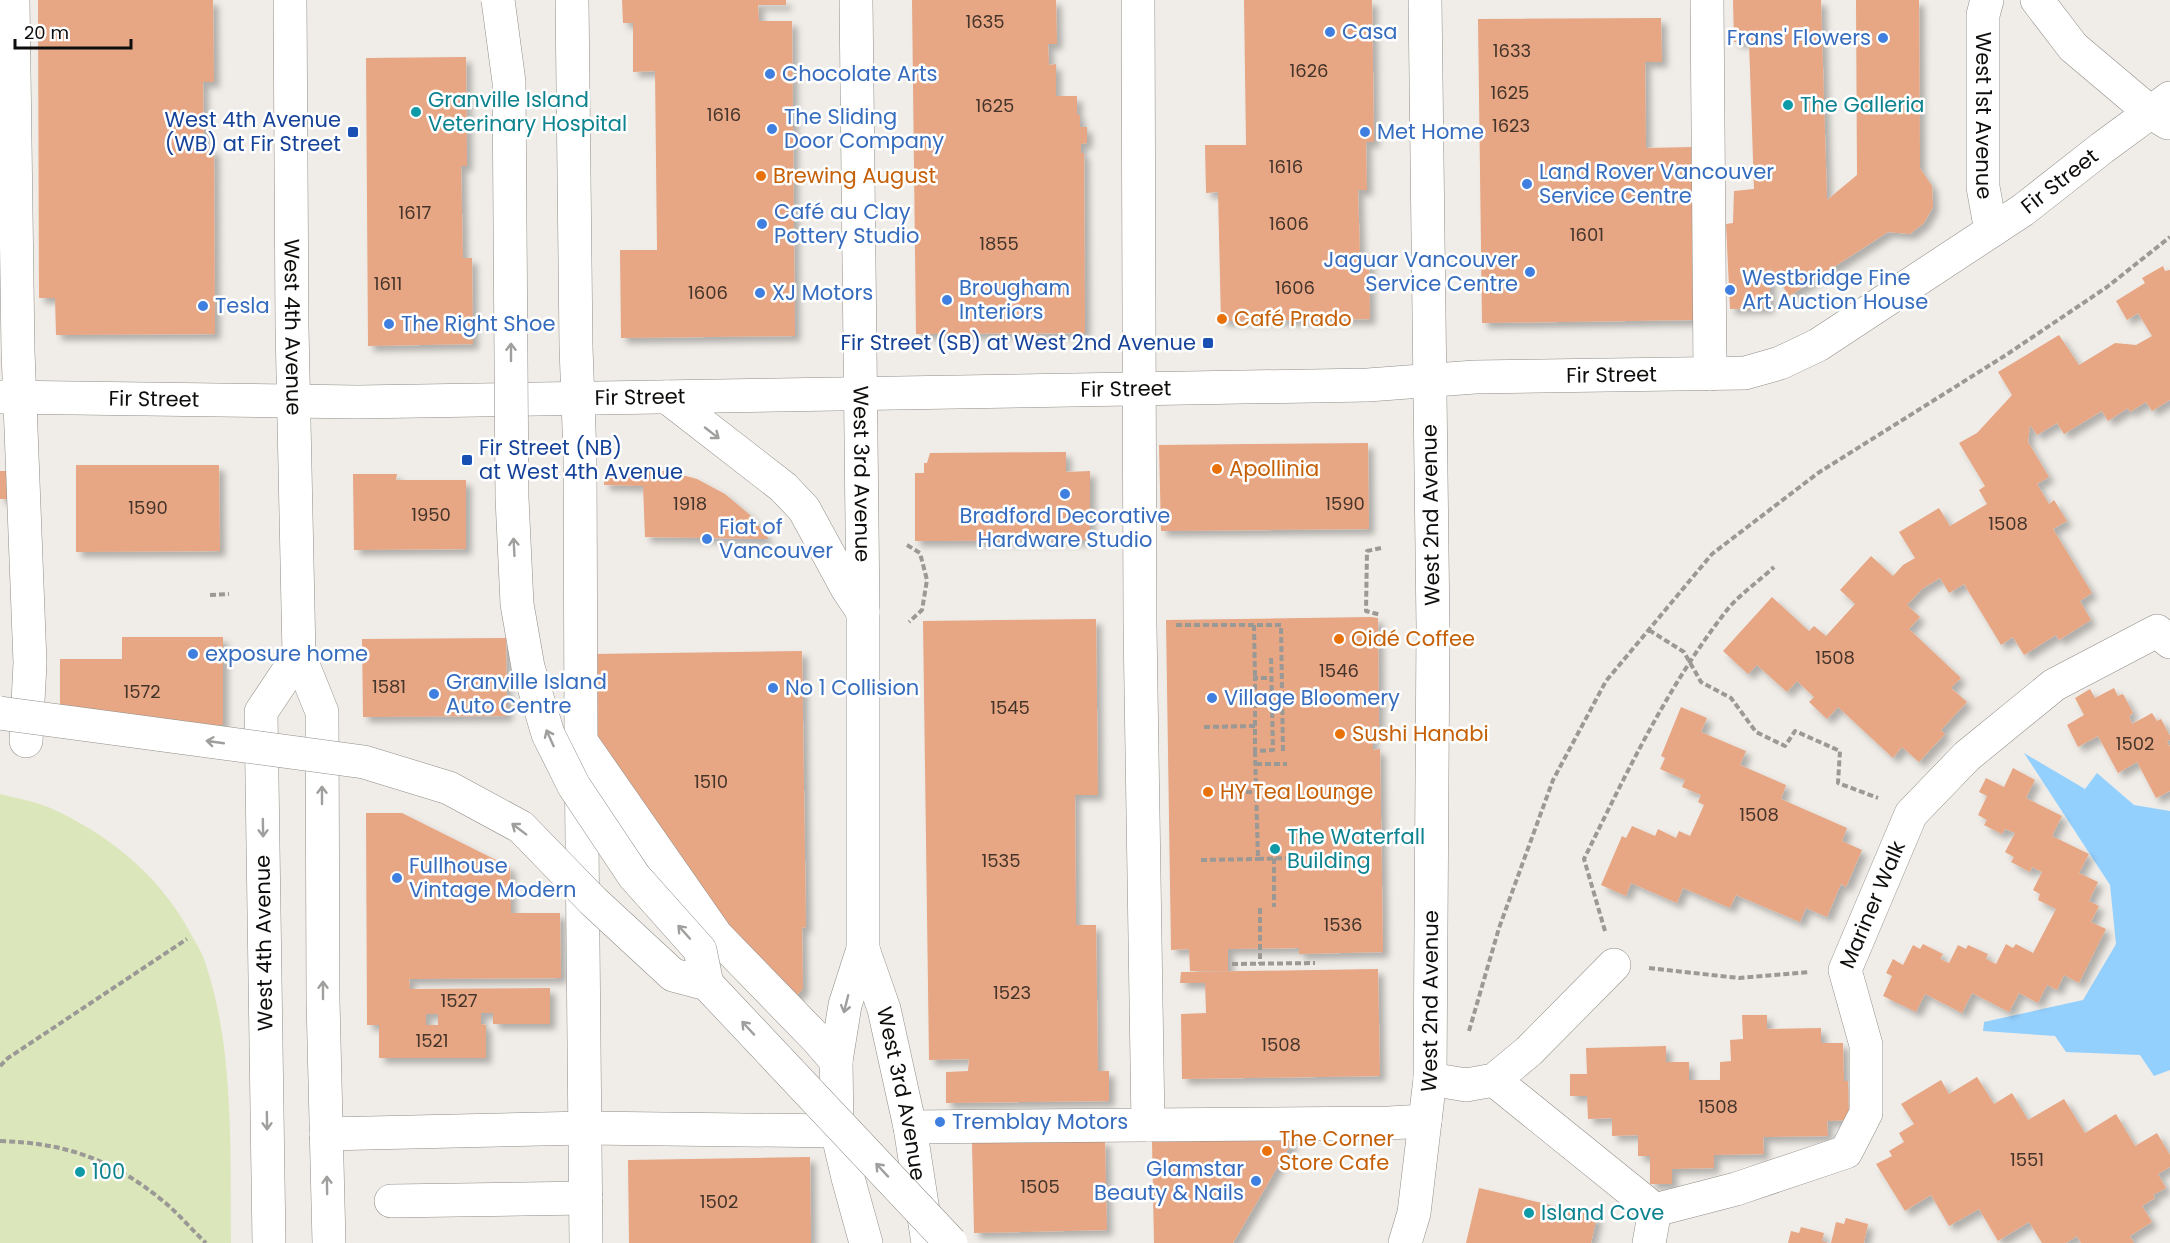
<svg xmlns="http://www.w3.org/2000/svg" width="2170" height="1243" viewBox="0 0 2170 1243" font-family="Poppins,sans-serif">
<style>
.green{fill:#dce6bb}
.water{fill:#94d0fe}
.building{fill:#e7a684;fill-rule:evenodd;filter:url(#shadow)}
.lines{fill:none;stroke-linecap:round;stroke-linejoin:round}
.minor-casing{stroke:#908d88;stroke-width:34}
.major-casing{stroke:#908d88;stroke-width:34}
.path{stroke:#9b9995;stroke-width:4;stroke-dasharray:6 3;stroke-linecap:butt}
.minor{stroke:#fff;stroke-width:33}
.major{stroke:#fff;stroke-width:33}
.highway-bridge-casing{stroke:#908d88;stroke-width:34;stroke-linecap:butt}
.highway-bridge{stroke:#fff;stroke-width:33}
.oneway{stroke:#9f9f9e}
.shop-dot{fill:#3f7fe0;stroke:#fff;stroke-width:2}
.culture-dot{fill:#0f9aa8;stroke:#fff;stroke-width:2}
.transit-dot{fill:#1a4fb4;stroke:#fff;stroke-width:2}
.food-dot{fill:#e8710a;stroke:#fff;stroke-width:2}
.labels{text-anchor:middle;stroke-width:5;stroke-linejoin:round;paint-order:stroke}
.number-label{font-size:18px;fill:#45342a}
.shop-label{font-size:21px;fill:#366cbe;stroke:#fff;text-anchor:start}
.culture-label{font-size:21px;fill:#0d838f;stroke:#fff;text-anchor:start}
.street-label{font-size:21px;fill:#0f0e0c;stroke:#fff}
.transit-label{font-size:21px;fill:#164399;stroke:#fff;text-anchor:end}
.food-label{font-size:21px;fill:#c56008;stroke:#fff;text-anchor:start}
</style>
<defs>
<filter id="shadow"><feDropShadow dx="5.5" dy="5.5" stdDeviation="3" flood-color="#0004"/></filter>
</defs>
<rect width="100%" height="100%" fill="#f0ede8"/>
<path class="green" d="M0,794c16,4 33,7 48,13 57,25 108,65 139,120 5,10 13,21 17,32 31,89 26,191 27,284h-231z"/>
<path class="water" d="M2024,753l61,36 12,-16 37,32 36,6v259l-16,6 -14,-21 -74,-3 -11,-16 -72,-5 1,-9 99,-22 33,-56 -6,-59z"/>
<path class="building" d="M38,0h175l1,82h-11l1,67h10l1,185 -159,1 -1,-37h-16z
M622,0h164v5h-28l1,16h33l3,315 -174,2 -1,-88h37l-2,-179 -22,1v-49h-10z
M912,0h144l1,44h-9l1,21 7,-1v32h21v19h3v12h7v16l-6,1v9h3l1,180 -169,1z
M1244,0h128l2,142h-8l1,48h-9l2,65h9l1,64 -149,2 -3,-129 -12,1 -1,-48h41z
M1733,0h88l6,200 30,-25 -1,-175h63l1,168 12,18 1,21 -9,16 -14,11 -22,-2 -99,64 -18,-28 -2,40 -39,1 -4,-85 7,-1 1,-32 20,-2 -5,-147h-15z
M1661,18l1,44h-17l1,86 46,-1 2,173 -212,3 -4,-304z
M466,57l1,109h-6l2,92h9l1,86 -105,2 -2,-288z
M2163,266l2,5 5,-1v130l-18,11 -6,-9 -16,10 -2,-4 -20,13 -6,-10 -38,23 -7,-11 -20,12 -7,-10 -2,17 21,35 -12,7 12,20 5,-4 13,21 -14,8 39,64 -12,8 11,19 -32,20 -3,-5 -32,20 -11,-18 -12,8 -37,-61 -15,9 -9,-15 -18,11 -15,16 13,12 -11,12 52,49 -10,10 16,14 -26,28 4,4 -26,28 -17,-15 -9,11 -55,-51 -11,12 -18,-17 5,-5 -17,-16 -10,11 -30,-27 -9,9 -25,-23 49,-54 37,34 5,-5 12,10 29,-32 -15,-14 31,-34 22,20 10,-11 12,-7 -16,-26 40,-24 11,18 37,-22 -8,-14 6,-4 -26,-43 18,-10 35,-38 -14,-23 61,-37 20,30 36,-22 21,2 16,-9 -14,-23 -11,7 -11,-19 29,-18 -3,-5z
M1368,443l1,86 -208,2 -2,-86z
M1066,452v20l24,-1v69l-175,1v-68h9v-10h3l3,-10z
M76,465h143l1,86 -144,1z
M635,469l32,2 30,8 28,15 24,20 20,25 -124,-2 -2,-51 -39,-1v-12z
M0,471h12l1,28h-13z
M353,474h44l-1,6h70v69l-112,1z
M1371,617l7,1 1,109h-7l1,23 7,-1 3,203 -84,2v-6l-71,1v22h-38l-1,-22 -18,1 -5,-330z
M1096,619l2,176h-23l1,130h20l2,146h11v30l-163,2v-31l22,-1 1,-12 -40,1 -6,-439z
M122,637h101v88l-163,1v-67h62z
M506,638l1,78 -144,1 -1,-78z
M802,651l4,276 -4,1 1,61 -13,13 -107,-124 -91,-141v-83z
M2114,688l4,8 5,-2 10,19 -4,3 3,8 20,-11 5,8 4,-2 9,17v4l-3,1 3,6v44l-14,7 -19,-36 -19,11 -20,-37 -20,11 -11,-22 17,-10 -9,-17 15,-9 5,9z
M1681,707l26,11 -6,14 45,19 -6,14 46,20 -5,14 66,29 -5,13 20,9 -16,37 -5,-3 -14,33 -21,-9 -6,14 -64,-27 -6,13 -47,-20 -6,15 -46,-20 -5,13 -25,-11 21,-49 4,2 6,-12 23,10 3,-7 18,9 3,-7 11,5 14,-31 -6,-3 3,-7 -19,-8 3,-7 -25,-11 5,-11 -4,-2z
M2013,768l22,12 -9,18 36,18 -10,20 37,18 -10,19 19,9 -9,19 10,5 -8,16 15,7 -27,54 -15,-8 -7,15 -10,-5 -9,18 -19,-10 -10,19 -37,-19 -10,20 -37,-19 -9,18 -33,-16 9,-20 -6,-3 7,-14 10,6 10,-20 7,4 3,-5 20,10 -3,5 9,4 9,-18 8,4 2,-4 20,9 -2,5 10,5 10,-20 7,4 3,-4 17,9 23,-44 -18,-9 2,-6 -7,-4 9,-18 -10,-5 -2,5 -19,-10 3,-5 -9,-5 10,-19 -10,-4 -3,5 -18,-9 3,-5 -9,-5 9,-19 -8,-4 7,-14 18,9z
M366,813h36l108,54 1,46h49l1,65 -152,1 1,10 140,-1v36h-57v-11h-12v11l5,1v33h-107v-33h-12zM426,1014h12v11h-12z
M1378,969l2,107 -198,3 -1,-65 25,-1 -1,-30h-25l1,-11z
M1742,1015h25v14l54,-1v15h22l1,38h4l1,39 -22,1 1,15 -65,1 1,17 -50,1v13l-42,1v15h-22v-28h-12v-21l-26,1v-18l-24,1 -1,-23h-17v-22h17l-1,-26 80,-2v16h23v18h31v-18l11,-1 -1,-21 13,-1z
M1977,1077l17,27 18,-11 16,27 36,-21 21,34 31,-19 19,32 22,-13 13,22v12l-12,7 8,14 -13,7 2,3 -13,8 10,16 -22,14 4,7h-53l-4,-7 -11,7h-24l-13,-21 -31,19 -19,-32 -30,17 -18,-31 -26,16 -29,-47 16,-8 -3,-5 15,-9 -5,-9 15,-9 -13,-20 40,-24 8,14z
M1294,1139l-61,104h-79l-2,-101z
M1105,1140l2,90 -133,3 -2,-90z
M810,1157l1,86h-182l-1,-83z
M1479,1188l118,28 -6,27h-125z
M1846,1218l22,6 -4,19h-33l5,-21 8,2z
M1801,1227l23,6 -2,8 6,2h-40l3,-12 8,2z"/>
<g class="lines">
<defs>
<g id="minor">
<path d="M13,0l5,351 12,312 -4,78"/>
<path d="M572,0l4,347 4,109 1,285 5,502"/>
<path id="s1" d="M856,0l7,612v337l-18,56 -9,56 1,70 11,47 18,65"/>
<path d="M1138,0l2,626 8,499"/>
<path d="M1707,0l3,374"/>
<path id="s2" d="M1987,0l-4,15v172l8,44"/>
<path d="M2037,0l36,47 77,65 18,11"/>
<path id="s3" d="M0,397l358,5 1010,-17 107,-8 270,-4 35,-10 38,-18 205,-135 79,-62 68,-50"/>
<path d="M667,397l116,90 21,22 43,79 16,24"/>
<path d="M581,741l135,194 102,105 18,21"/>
<path id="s4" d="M863,949l21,60 26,118 18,116"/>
<path d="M1430,1079l36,6 28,-5 35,-29 85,-86"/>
<path d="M1494,1080l161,130"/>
<path d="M910,1127l479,-4 36,-2"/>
<path d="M326,1134l260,-6 251,3"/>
<path d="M391,1201l195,-3"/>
<path id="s5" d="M1405,1243l9,-30 16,-134 3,-451 -8,-628"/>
<path id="s6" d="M1649,1243l6,-33 81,-21 110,-37 20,-39v-68l-21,-75 66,-156 56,-58 87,-71 103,-54 13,11"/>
</g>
<g id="major">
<path id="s7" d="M290,0l2,327 7,328 23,57 1,288 6,243"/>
<path d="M269,1243l-8,-531 38,-57"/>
</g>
</defs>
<use href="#minor" class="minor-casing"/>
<use href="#major" class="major-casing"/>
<path class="path" d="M907,545l13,8 7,27 -5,30 -13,12
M1381,548l-14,3 -1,60 15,4
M210,595l19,-1
M1176,625h105l2,128
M1254,625l1,53
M1649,630l35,22 17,30 30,16 25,34 29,14 10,-15 45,20 -2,32 40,15
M1271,658l2,92 -18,1v-73h16
M1204,727l51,-1
M1255,751l3,108 31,-1
M1256,764h31
M1228,792h29
M1274,858v49
M1201,860l57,-1
M1260,908v56
M1605,931l-21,-72c42,-85 84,-174 143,-249 13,-16 32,-29 47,-43
M1232,964l83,-1
M1649,968l90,10 70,-6
M1469,1031l30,-103 54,-148 53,-99 106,-127 106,-81 188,-118 101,-68 63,-50
M0,1066l8,-8 179,-119
M0,1141c65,2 112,18 163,60 15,12 28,28 43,42"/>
<use href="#minor" class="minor"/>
<use href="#major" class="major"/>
<defs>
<path id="highway-bridge" d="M498,0l11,82 3,416 5,106 11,63 20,67 26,52 60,90 66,74 7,34 244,259
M0,713l364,49 85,26 72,39 72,74 80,74 34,9"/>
</defs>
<use href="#highway-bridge" class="highway-bridge-casing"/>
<use href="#highway-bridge" class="highway-bridge"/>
</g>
<defs><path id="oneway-shaft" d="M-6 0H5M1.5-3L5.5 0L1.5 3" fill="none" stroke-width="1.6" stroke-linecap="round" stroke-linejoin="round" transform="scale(1.5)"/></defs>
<g class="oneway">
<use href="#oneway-shaft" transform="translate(511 352) rotate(-90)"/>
<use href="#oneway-shaft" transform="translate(712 433) rotate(38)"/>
<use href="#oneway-shaft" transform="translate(514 547) rotate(-93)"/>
<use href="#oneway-shaft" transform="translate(550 738) rotate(-114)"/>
<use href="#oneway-shaft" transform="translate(215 742) rotate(-172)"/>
<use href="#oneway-shaft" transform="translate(322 795) rotate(-90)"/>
<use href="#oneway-shaft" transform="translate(263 828) rotate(89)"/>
<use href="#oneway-shaft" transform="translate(519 829) rotate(-143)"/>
<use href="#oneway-shaft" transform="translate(684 932) rotate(-132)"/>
<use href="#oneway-shaft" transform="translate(323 990) rotate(-90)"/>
<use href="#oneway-shaft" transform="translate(846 1004) rotate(104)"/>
<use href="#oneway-shaft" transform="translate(748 1028) rotate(-133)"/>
<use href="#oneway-shaft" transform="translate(267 1121) rotate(89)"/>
<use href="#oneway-shaft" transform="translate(882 1170) rotate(-133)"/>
<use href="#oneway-shaft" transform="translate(327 1185) rotate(-91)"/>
</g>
<g class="shop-dot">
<circle cx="1330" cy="32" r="6"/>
<circle cx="1883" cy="38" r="6"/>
<circle cx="770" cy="74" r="6"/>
<circle cx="772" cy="129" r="6"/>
<circle cx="1365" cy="132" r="6"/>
<circle cx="1527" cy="184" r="6"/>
<circle cx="762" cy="224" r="6"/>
<circle cx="1530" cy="272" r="6"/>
<circle cx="1730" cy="290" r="6"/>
<circle cx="760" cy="293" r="6"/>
<circle cx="947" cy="300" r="6"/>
<circle cx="203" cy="306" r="6"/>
<circle cx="389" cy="324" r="6"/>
<circle cx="1065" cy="494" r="6"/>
<circle cx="707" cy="539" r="6"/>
<circle cx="193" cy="654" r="6"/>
<circle cx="773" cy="688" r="6"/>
<circle cx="434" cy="694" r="6"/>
<circle cx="1212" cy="698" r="6"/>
<circle cx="397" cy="878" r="6"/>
<circle cx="940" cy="1122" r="6"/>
<circle cx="1256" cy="1181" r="6"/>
</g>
<g class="culture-dot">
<circle cx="1788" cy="105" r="6"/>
<circle cx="416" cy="112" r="6"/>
<circle cx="1275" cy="849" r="6"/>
<circle cx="80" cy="1172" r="6"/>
<circle cx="1529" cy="1213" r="6"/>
</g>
<g class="transit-dot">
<rect x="347" y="126" width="12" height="12" rx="3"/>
<rect x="1202" y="337" width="12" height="12" rx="3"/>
<rect x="461" y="454" width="12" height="12" rx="3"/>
</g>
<g class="food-dot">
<circle cx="761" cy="176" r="6"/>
<circle cx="1222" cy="319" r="6"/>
<circle cx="1217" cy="469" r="6"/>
<circle cx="1339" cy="639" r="6"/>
<circle cx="1340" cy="734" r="6"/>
<circle cx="1208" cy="792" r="6"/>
<circle cx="1267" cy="1151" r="6"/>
</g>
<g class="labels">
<g class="number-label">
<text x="985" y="28">1635</text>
<text x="1512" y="57">1633</text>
<text x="1309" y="77">1626</text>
<text x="1510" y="99">1625</text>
<text x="995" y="112">1625</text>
<text x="724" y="121">1616</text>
<text x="1511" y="132">1623</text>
<text x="1286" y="173">1616</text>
<text x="415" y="219">1617</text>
<text x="1289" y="230">1606</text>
<text x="1587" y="241">1601</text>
<text x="999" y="250">1855</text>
<text x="388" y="290">1611</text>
<text x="1295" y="294">1606</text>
<text x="708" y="299">1606</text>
<text x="690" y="510">1918</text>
<text x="1345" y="510">1590</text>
<text x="148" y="514">1590</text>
<text x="431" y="521">1950</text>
<text x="2008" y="530">1508</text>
<text x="1835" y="664">1508</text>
<text x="1339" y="677">1546</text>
<text x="389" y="693">1581</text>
<text x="142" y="698">1572</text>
<text x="1010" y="714">1545</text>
<text x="2135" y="750">1502</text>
<text x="711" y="788">1510</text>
<text x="1759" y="821">1508</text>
<text x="1001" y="867">1535</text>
<text x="1343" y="931">1536</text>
<text x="1012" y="999">1523</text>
<text x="459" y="1007">1527</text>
<text x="432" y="1047">1521</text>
<text x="1281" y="1051">1508</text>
<text x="1718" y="1113">1508</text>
<text x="2027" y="1166">1551</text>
<text x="1040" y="1193">1505</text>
<text x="719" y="1208">1502</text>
</g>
<g class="shop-label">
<text x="1342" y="39">Casa</text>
<text x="1871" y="45" text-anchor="end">Frans' Flowers</text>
<text x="782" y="81">Chocolate Arts</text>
<text x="784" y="124">The Sliding<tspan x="784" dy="24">Door Company</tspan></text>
<text x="1377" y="139">Met Home</text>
<text x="1539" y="179">Land Rover Vancouver<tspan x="1539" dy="24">Service Centre</tspan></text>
<text x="774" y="219">Café au Clay<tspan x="774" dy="24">Pottery Studio</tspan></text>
<text x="1518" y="267" text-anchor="end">Jaguar Vancouver<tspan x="1518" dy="24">Service Centre</tspan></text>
<text x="1742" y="285">Westbridge Fine<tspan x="1742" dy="24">Art Auction House</tspan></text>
<text x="959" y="295">Brougham<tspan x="959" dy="24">Interiors</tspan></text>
<text x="772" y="300">XJ Motors</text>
<text x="215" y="313">Tesla</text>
<text x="401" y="331">The Right Shoe</text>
<text x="1065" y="523" text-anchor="middle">Bradford Decorative<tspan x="1065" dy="24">Hardware Studio</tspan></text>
<text x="719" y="534">Fiat of<tspan x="719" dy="24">Vancouver</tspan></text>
<text x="205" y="661">exposure home</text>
<text x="446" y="689">Granville Island<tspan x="446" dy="24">Auto Centre</tspan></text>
<text x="785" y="695">No 1 Collision</text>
<text x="1224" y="705">Village Bloomery</text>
<text x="409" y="873">Fullhouse<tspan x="409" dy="24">Vintage Modern</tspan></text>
<text x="952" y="1129">Tremblay Motors</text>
<text x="1244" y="1176" text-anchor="end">Glamstar<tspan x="1244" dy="24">Beauty &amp; Nails</tspan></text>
</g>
<g class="culture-label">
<text x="428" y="107">Granville Island<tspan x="428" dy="24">Veterinary Hospital</tspan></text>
<text x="1800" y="112">The Galleria</text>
<text x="1287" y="844">The Waterfall<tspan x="1287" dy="24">Building</tspan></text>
<text x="92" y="1179">100</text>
<text x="1541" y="1220">Island Cove</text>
</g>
<g class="street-label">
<text dy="7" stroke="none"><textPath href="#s2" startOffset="116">West 1st Avenue</textPath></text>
<text dy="7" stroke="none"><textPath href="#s3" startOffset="2116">Fir Street</textPath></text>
<text dy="7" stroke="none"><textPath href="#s7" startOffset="327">West 4th Avenue</textPath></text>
<text dy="7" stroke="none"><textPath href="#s3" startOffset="1612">Fir Street</textPath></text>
<text dy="7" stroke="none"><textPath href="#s3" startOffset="1126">Fir Street</textPath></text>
<text dy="7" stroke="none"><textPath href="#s3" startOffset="640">Fir Street</textPath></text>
<text dy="7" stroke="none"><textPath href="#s3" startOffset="154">Fir Street</textPath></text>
<text dy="7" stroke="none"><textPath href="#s1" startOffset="474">West 3rd Avenue</textPath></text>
<text transform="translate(1431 515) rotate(-91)" y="7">West 2nd Avenue</text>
<text dy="7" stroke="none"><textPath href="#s6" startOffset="494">Mariner Walk</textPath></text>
<text transform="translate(264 943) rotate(-91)" y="7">West 4th Avenue</text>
<text dy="7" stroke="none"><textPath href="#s5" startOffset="244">West 2nd Avenue</textPath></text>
<text dy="7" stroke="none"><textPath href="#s4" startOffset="150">West 3rd Avenue</textPath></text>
</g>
<g class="transit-label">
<text x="341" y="127">West 4th Avenue<tspan x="341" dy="24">(WB) at Fir Street</tspan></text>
<text x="1196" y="350">Fir Street (SB) at West 2nd Avenue</text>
<text x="479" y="455" text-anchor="start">Fir Street (NB)<tspan x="479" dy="24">at West 4th Avenue</tspan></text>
</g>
<g class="food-label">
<text x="773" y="183">Brewing August</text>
<text x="1234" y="326">Café Prado</text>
<text x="1229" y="476">Apollinia</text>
<text x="1351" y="646">Oidé Coffee</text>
<text x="1352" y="741">Sushi Hanabi</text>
<text x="1220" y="799">HY Tea Lounge</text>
<text x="1279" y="1146">The Corner<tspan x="1279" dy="24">Store Cafe</tspan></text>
</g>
</g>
<path d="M15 39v9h116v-9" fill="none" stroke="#0f0e0c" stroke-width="3"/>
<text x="24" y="39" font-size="18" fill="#0f0e0c" stroke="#ffffff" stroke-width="4.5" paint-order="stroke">20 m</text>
</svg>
